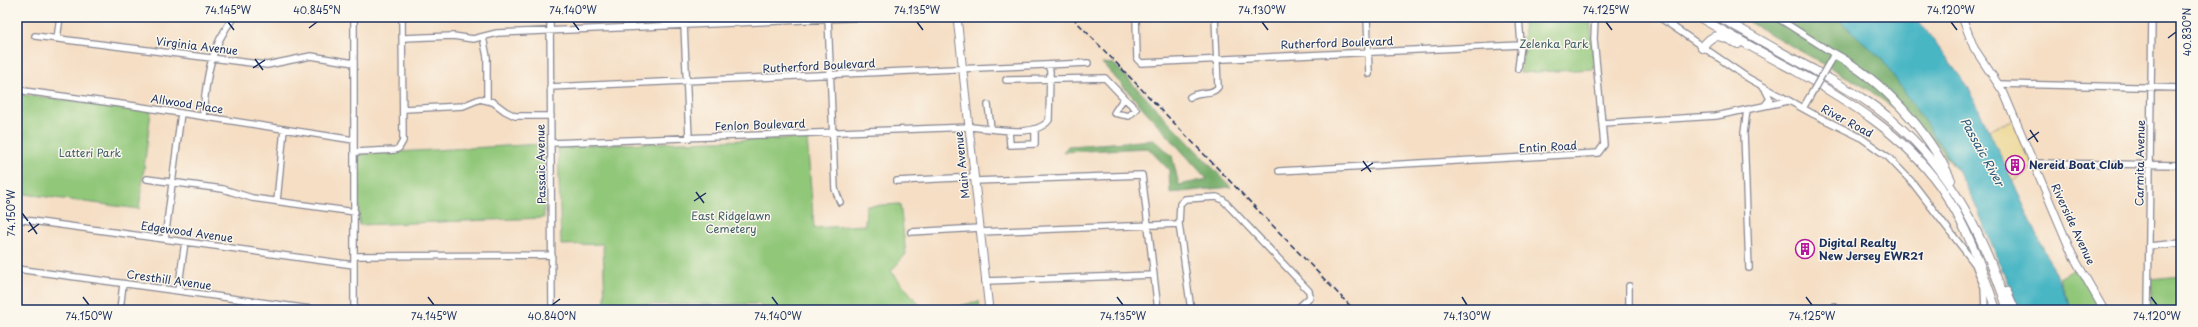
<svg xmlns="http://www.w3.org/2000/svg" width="2198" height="327" viewBox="0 0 2198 327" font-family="'Playpen Sans',sans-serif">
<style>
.green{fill:#91c779;stroke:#567b6c}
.forest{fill:#74ac69;stroke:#486e64}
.sand{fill:#eeda9e;stroke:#84847e}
.water{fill:#49b6c4;stroke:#327291}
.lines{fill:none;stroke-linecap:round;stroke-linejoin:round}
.minor-casing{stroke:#888691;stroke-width:8}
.major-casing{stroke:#888691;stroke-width:9}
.highway-casing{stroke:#888691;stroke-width:10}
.minor{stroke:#fff;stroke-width:5.5}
.major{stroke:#fff;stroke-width:7}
.highway{stroke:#fff;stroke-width:8}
.rail{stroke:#1b2f5e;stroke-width:1.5;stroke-dasharray:6 3;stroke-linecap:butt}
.minor-bridge-casing{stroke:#888691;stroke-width:8;stroke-linecap:butt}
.minor-bridge{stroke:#fff;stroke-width:5.5}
.ticks{fill:none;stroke:#1b2f5e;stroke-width:1.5}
.labels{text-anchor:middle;stroke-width:3;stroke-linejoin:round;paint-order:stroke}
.street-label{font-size:11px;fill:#1b2f5e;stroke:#fbf7ec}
.park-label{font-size:11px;fill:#3e5d66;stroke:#fbf7ec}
.poi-label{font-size:11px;font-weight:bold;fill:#1b2f5e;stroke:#fbf7ec;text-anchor:start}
.water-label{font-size:12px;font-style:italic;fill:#29587d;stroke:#fbf7ec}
.neatline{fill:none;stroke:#1b2f5e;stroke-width:1.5}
.ticks-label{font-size:10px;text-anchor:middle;fill:#1b2f5e}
</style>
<rect width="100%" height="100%" fill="#fbf7ec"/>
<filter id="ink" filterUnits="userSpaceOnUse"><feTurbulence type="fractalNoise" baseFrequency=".025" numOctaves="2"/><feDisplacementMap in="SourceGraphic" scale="8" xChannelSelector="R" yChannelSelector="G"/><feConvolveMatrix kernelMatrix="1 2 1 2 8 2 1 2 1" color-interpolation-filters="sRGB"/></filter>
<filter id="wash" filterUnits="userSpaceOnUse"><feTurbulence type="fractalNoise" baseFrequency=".012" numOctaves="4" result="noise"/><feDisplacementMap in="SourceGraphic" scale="16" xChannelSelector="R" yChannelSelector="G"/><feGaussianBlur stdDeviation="0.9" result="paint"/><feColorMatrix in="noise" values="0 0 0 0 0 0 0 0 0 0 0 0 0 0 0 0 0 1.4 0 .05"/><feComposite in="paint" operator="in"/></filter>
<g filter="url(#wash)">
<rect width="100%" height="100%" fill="#f5dec4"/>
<path class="green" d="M1523,17h67l4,52 -74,4 4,-24z
M17,94l134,17 -12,98 -122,-16z
M807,138l7,90 51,-3 1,-19 34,-2 6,50 -15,17 33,39h-160l-5,-6 -154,1 -2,-61 -42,1 -3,-99z
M543,144l1,74 -185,7v-71z
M2077,268l23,42h-28l-13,-32z
M2181,276v34h-30v-31z
M979,301l1,9h-35z
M1064,308l88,1v1h-88z"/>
<path class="forest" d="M1740,17h95l36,24 90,134 -35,-42 -58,-44z
M1102,63l12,1 117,123 -61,6 -1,-23 -21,-22 -85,4 5,-6 87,-6 17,16 7,29 28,-6z"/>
<path class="sand" d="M2015,119l20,47 -26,19 -25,-53z"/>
<path class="water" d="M1836,17h80l54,73 102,220h-53l-45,-109 -19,-35 -74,-108z"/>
</g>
<g filter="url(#ink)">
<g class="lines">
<defs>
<path id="minor" d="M354,17v293
M550,17l2,293
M828,17l7,172 5,13
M1136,17l1,42 4,4 380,-18
M1367,17l2,57
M1659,17l89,61 65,36 47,23 28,20 24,25 63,82 9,23 1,23
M1776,17l58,37 -5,9
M684,25l5,113
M35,36l232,29 44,-9 43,7
M483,37l4,20v43
M403,38l50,-2 20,3 24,-6 375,-16
M57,39l3,-22
M1518,69l3,-24 -2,-28
M1006,80l99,-2 19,20
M1999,84l182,4
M550,87l538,-24
M1765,89l5,10 -5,6
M17,90l118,16 219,34
M1190,97c9,-7 22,-1 28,-10l-3,-70
M1124,98l12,11 -7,7 -15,-3z
M988,105l3,23
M1803,108l7,-12
M404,109l59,-3 17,-7 13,3 12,9 10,5h36
M1747,110l-3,23 5,135
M203,116c3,-37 7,-69 31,-99
M1603,123l113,-7 72,-15
M1009,131l1,14 25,-1v-14
M551,143l419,-16c20,1 65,12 79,-7l1,-49 -2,-6
M355,152l40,-2 4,-2 4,-7 -1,-124
M2033,163l148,2
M1279,171l319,-18 6,-8 -10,-106 1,-22
M147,179l76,10 29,9 103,14
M897,181l78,-4
M975,181l167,-6 16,135
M277,201l7,-72
M17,219l337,46
M911,232l69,-4
M980,232l199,-8
M165,239l16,-126
M2149,246l32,-3
M354,256l198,-1
M17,269l301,41
M985,281l169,-6
M1629,286v24
M178,291l7,-49
M1834,306v4
M120,310l3,-26
M1191,310l-12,-86 1,-20 5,-5 32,-2 6,3 86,91 1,6 -14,13
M2148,310l4,-293"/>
<path id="major" d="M957,17l32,293
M1962,17l12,31 30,45 68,161 32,56"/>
<path id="highway" d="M1699,17c31,18 63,36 95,53 56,32 108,63 146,116 26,38 42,81 56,124
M1719,17c32,18 63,36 95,53 27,16 55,30 79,51 58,49 92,118 115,189
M1702,48c12,-18 19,-12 36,-4
M1834,54c48,26 94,76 117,126
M2007,292l8,18"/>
</defs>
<use href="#minor" class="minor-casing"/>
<use href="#major" class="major-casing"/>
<use href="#highway" class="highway-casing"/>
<use href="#minor" class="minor"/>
<use href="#major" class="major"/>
<use href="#highway" class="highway"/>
<path class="rail" d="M1072,17l282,293"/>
<defs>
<path id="minor-bridge" d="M1810,96l19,-33"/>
</defs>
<use href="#minor-bridge" class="minor-bridge-casing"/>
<use href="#minor-bridge" class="minor-bridge"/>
</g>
</g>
<path class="ticks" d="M228,22l6,8M573,22l6,8M917,22l6,8M1262,22l6,8M1606,22l6,8M1951,22l6,8M309,28l8,-6M2168,38l8,-6M255,59l8,11M253,68l12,-8M2030,130l8,12M2028,140l11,-8M1363,161l8,11M1361,171l12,-8M696,192l8,11M694,201l12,-8M22,213l6,8M29,222l8,12M28,232l11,-8M83,297l6,8M428,297l6,8M772,297l6,8M1117,297l6,8M1462,297l5,8M1806,297l6,8M2151,297l6,8M552,305l8,-6"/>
<defs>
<symbol id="building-ring" viewBox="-11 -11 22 22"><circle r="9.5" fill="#fbf7ec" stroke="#b5179e" stroke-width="1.5"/><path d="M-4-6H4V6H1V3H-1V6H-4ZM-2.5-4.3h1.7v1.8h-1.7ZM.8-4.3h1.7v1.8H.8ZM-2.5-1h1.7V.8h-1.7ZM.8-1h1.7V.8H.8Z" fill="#b5179e"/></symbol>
</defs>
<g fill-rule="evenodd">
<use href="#building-ring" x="2004" y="154" width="22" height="22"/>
<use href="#building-ring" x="1794" y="238" width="22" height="22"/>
</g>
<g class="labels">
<g class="street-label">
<text transform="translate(1337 43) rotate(-2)" y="4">Rutherford Boulevard</text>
<text transform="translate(197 46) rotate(7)" y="4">Virginia Avenue</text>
<text transform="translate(819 66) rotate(-3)" y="4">Rutherford Boulevard</text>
<text transform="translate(187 104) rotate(9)" y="4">Allwood Place</text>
<text transform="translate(1847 121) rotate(28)" y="4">River Road</text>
<text transform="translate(760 125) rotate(-2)" y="4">Fenlon Boulevard</text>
<text transform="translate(1548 147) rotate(-3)" y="4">Entin Road</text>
<text transform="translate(2140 163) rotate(-89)" y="4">Carmita Avenue</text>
<text transform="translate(541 164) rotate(-91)" y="4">Passaic Avenue</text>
<text transform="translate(962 165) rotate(-96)" y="4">Main Avenue</text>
<text transform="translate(2073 224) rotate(65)" y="4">Riverside Avenue</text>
<text transform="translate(187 232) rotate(8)" y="4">Edgewood Avenue</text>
<text transform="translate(169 280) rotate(8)" y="4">Cresthill Avenue</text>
</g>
<g class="park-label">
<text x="1554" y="48">Zelenka Park</text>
<text x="90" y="157">Latteri Park</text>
<text x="731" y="220">East Ridgelawn<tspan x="731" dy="13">Cemetery</tspan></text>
</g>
<g class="poi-label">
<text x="2029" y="169">Nereid Boat Club</text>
<text x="1819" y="247">Digital Realty<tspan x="1819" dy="13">New Jersey EWR21</tspan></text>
</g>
<g class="water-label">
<text transform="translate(1982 152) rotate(61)" y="4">Passaic River</text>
</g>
</g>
<rect width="2198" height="327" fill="none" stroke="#fbf7ec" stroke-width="44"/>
<rect x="22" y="22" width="2154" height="283" class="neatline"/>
<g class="ticks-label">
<text x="228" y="14">74.145°W</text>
<text x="317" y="14">40.845°N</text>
<text x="573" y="14">74.140°W</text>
<text x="917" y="14">74.135°W</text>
<text x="1262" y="14">74.130°W</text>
<text x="1606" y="14">74.125°W</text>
<text x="1951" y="14">74.120°W</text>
<text transform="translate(2187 32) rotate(-90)" y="4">40.830°N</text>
<text transform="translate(11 213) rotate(-90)" y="4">74.150°W</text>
<text x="89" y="320">74.150°W</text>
<text x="434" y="320">74.145°W</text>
<text x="552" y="320">40.840°N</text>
<text x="778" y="320">74.140°W</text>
<text x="1123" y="320">74.135°W</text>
<text x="1467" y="320">74.130°W</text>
<text x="1812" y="320">74.125°W</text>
<text x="2157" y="320">74.120°W</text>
</g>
</svg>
